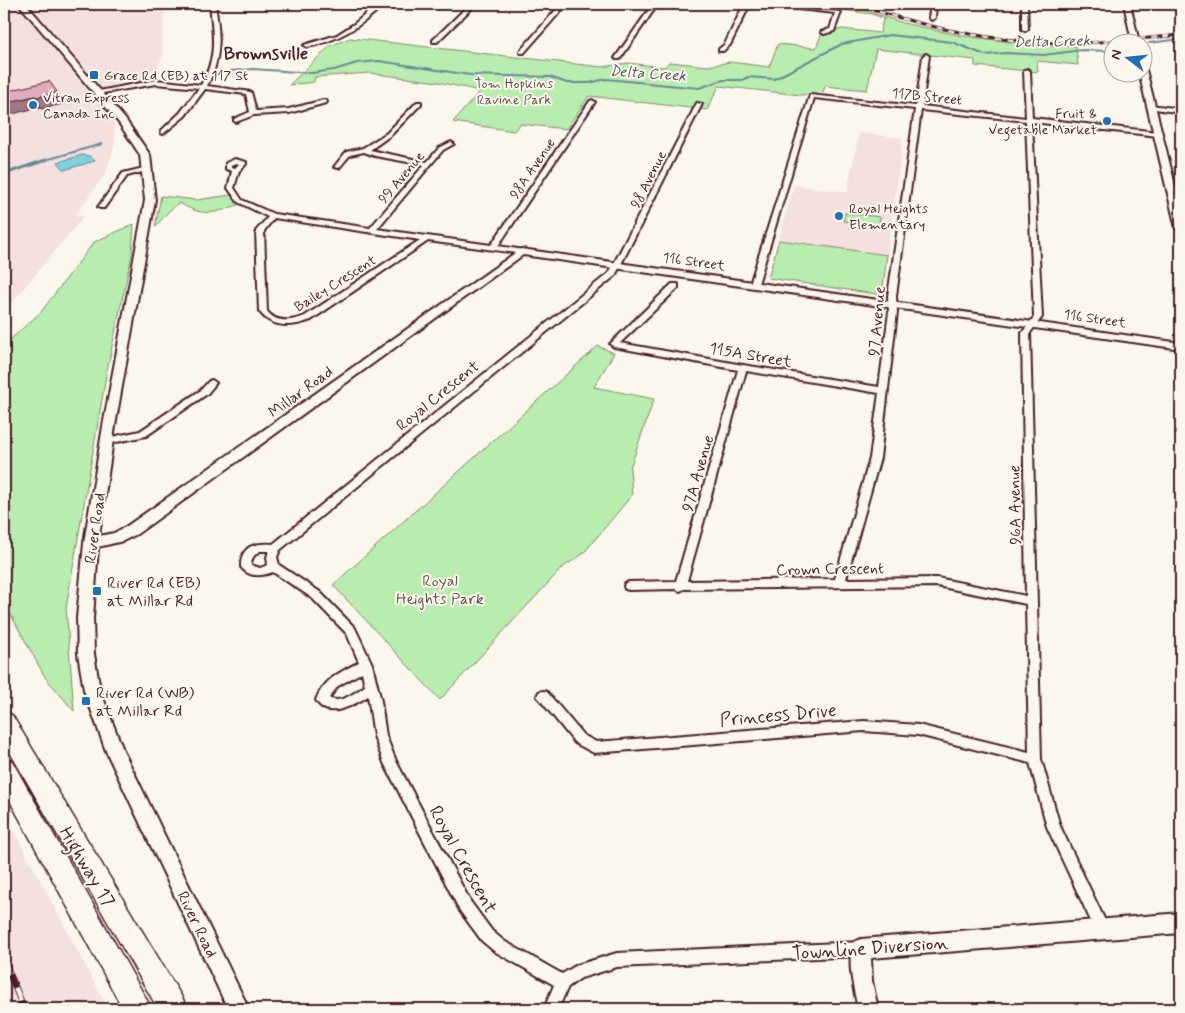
<svg xmlns="http://www.w3.org/2000/svg" width="1185" height="1013" viewBox="0 0 1185 1013" font-family="Mynerve,sans-serif">
<style>
.built{fill:#f4e0de}
.green{fill:#b8edaf;stroke:#81866d}
.water{fill:#80cfdc;stroke:#6a8995}
.lines{fill:none;stroke-linecap:round;stroke-linejoin:round}
.stream-far1{stroke:#6a8995;stroke-width:2}
.stream{stroke:#6a8995;stroke-width:3}
.street-casing{stroke:#4a1f2b;stroke-width:4}
.secondary-casing{stroke:#4a1f2b;stroke-width:4}
.highway-casing{stroke:#4a1f2b;stroke-width:3}
.street{fill:#fbf7ec;fill-rule:evenodd}
.secondary{fill:#fbf7ec;fill-rule:evenodd}
.highway{fill:#fbf7ec;fill-rule:evenodd}
.rail-far1-casing{stroke:#4a1f2b;stroke-width:3}
.rail-casing{stroke:#4a1f2b;stroke-width:7}
.rail-far1{stroke:#fbf7ec;stroke-width:2;stroke-dasharray:6;stroke-linecap:butt}
.rail{stroke:#fbf7ec;stroke-width:5;stroke-dasharray:15;stroke-linecap:butt}
.shaded-wall{fill:#9f7884;stroke:#4a1f2b}
.building{fill:#e3abbc;stroke:#4a1f2b}
.poi-dot{fill:#1f6fb2;stroke:#fbf7ec;stroke-width:2}
.labels{text-anchor:middle;stroke-width:4;stroke-linejoin:round;paint-order:stroke}
.far-poi-label{font-size:14px;fill:#4a1f2b;stroke:#fbf7ec;text-anchor:start}
.far-park-label{font-size:14px;fill:#66524c;stroke:#fbf7ec}
.far-street-label{font-size:14px;fill:#4a1f2b;stroke:#fbf7ec}
.far-water-label{font-size:15px;font-style:italic;fill:#5a5460;stroke:#fbf7ec}
.street-label{font-size:16px;fill:#4a1f2b;stroke:#fbf7ec}
.park-label{font-size:16px;fill:#66524c;stroke:#fbf7ec}
.poi-label{font-size:16px;fill:#4a1f2b;stroke:#fbf7ec;text-anchor:start}
.far-district-label{font-size:18px;font-weight:bold;fill:#4a1f2b;stroke:#fbf7ec}
.near-street-label{font-size:19px;fill:#4a1f2b;stroke:#fbf7ec}
</style>
<rect width="100%" height="100%" fill="#fbf7ec"/>
<filter id="ink" filterUnits="userSpaceOnUse"><feTurbulence type="fractalNoise" baseFrequency=".02" numOctaves="2"/><feDisplacementMap in="SourceGraphic" scale="10" xChannelSelector="R" yChannelSelector="G"/><feConvolveMatrix kernelMatrix="1 2 1 2 8 2 1 2 1" color-interpolation-filters="sRGB"/></filter>
<g filter="url(#ink)">
<path class="built" d="M4,4h161l-3,41 1,9 -10,25 -63,14 24,29 1,21 -9,30 -31,42 9,1 -80,96z
M859,133l44,5 -21,157 -114,-17 26,-93 53,7z
M4,812l104,197h-104z"/>
<path class="green" d="M816,4h31l56,19 60,13 81,10h32l2,19 -41,-4 1,11 -63,-6v-6l-99,-11 -9,41 -42,-4 -2,6 -22,3 -82,-9 -12,24 -118,-14 -23,33 -46,-5 -6,7 -61,-9 27,-31 -42,-9 -69,-9 -54,4 -1,5 -25,3 41,-39 20,-8 252,29 25,-4 38,4 4,-5 39,4 22,-4 39,5 9,-23 38,4 6,-15 20,-4 38,4 3,-14h2l-13,-5 -30,-4v-4z
M230,195l10,9c-26,10 -36,13 -61,-1l-12,10 -12,14 6,-31 36,4z
M845,213l35,4 -1,9 -36,-5z
M134,224l-2,30 -25,116 -41,238 8,103 -29,-34 -41,-75v-257l37,-33 53,-70z
M779,240l108,15 -5,40 -114,-17z
M598,346l16,7 -20,34 60,12 -24,69 2,27 -49,59 -20,13 -123,133 -107,-115z"/>
<path class="water" d="M82,155l8,1 5,5 -31,9 -6,-8z"/>
<g class="lines">
<path class="stream-far1" d="M1149,43l32,-4
M230,71l23,-2 59,4 22,-3 23,-7 22,-2 91,14 80,2 17,6h22l17,-4 93,9 24,-8h19l6,-3 26,2 68,-35 48,-9 62,7 33,13 21,-2 38,2 38,-5 30,1
M42,161l60,-17"/>
<path class="stream" d="M4,174l42,-14"/>
<defs>
<path id="street" d="M210,4h5c5,30 7,54 -8,82l44,6 5,19 33,-2 35,-9 3,2 -1,1 -37,10 -35,2 -18,7 -2,-1v-2l16,-7 -4,-18 -41,-5 -20,27 -22,18 -2,-1v-2l19,-18 19,-25 -43,-4 -59,10 -1,-1 3,-2 57,-11 45,5c17,-29 12,-50 9,-81z
M378,4h6c-22,22 -46,37 -77,43l-3,-2 33,-10 17,-11z
M470,4h6l-39,38h-4v-2z
M561,4h6l-43,49h-4v-2z
M653,4h5l-38,55h-4l-1,-1z
M744,4h6l-20,41 -7,6h-4v-2l6,-5z
M752,4h16l73,8 -7,19 -10,3 -3,-2 9,-3 5,-16z
M931,4h5l-1,14 -3,2 -3,-2z
M1022,4h5l1,25 -3,2 -3,-2z
M926,54l3,2 -7,50 104,12 -2,-47 3,-2 3,2 2,47 126,14 3,2 -3,2 -126,-14 10,195 -12,16 11,426 19,67 49,103 -2,5 -5,2 -5,-2 -50,-107 -17,-64 -112,-28 -54,-4 -270,22 -19,-10 -38,-47 2,-4 4,-1 4,1 36,43 13,7 268,-21 54,4 111,27 -3,-148 -89,-18 -253,3 -4,2 -4,-2 -47,1 -4,-1 -1,-3 1,-3 4,-1 47,-1 62,-211 -124,-23 -4,-3 62,-60h6v4l-58,55 123,22 136,22 10,-75 -1,-16 27,-187 -101,-11 -56,186 -4,2 -4,-2 60,-189 106,11 7,-50zM921,110l105,11 8,196 -12,16 4,263 -89,-18 -91,1 34,-121 17,-146 -1,-16zM746,371l133,22 -9,65 -35,121 -148,2z
M592,100l3,2 -97,144 26,4v4l-96,-13 -117,79c-19,7 -39,9 -52,-9l-3,-80 12,-14 -30,-15 -10,-14 4,-17 -6,-2v-6l9,-4 11,3v2l-7,7 -5,17 8,12 32,14 96,14 54,-63 -49,-9 -11,-4 -14,3 -11,13 -5,-1 12,-15 17,-4 24,-15 30,-31h4v2l-30,31 -21,15 57,12 12,-14 12,-6 3,2 -11,6 -66,79 114,16 99,-144zM236,163l3,1 -4,4 -4,-1v-2zM274,218l146,22 -115,76c-13,5 -29,8 -38,-5l-3,-80z
M697,103l5,1 -87,172 -335,274 -3,7 2,8 41,27 35,36 17,36 9,37 5,35 10,25 74,140 22,30 12,10 58,33 15,-9 40,-12 244,-11 5,2 2,5 -2,5 -5,2 -244,11 -36,11 -13,9 -10,22h-14l10,-24 -60,-34 -12,-10 -22,-30 -76,-148 -10,-27 -6,-40c-14,9 -41,25 -52,4 8,-21 25,-28 43,-38l-12,-28 -35,-36 -39,-26c-11,4 -24,6 -32,-5 0,-22 14,-24 32,-23l336,-271zM260,551h9l-2,6 1,8 -8,3 -9,-3c0,-7 3,-10 9,-14zM362,672l3,14c-10,6 -24,19 -36,12l9,-12z
M1151,105l30,4v4l-32,-5v-2z
M148,167l2,1v2l-23,6 -23,32h-4l-2,-1 25,-34z
M212,380l4,3 -9,11 -61,42 -39,8 -5,-3 5,-3 33,-7 61,-41 8,-9z"/>
<path id="secondary" d="M19,4h7l99,115 25,36 5,45 -40,226 -16,110 15,-3 13,-7 394,-277 660,94v6l-658,-94 -386,279 -14,7 -25,6 -5,71 1,36 6,36 23,60 126,259h-21l-122,-258 -22,-61 -6,-36 -1,-36 7,-75 19,-117 42,-226 -5,-45 -21,-32z
M1124,4h6l9,38h-7z
M1142,68l4,2 35,139v22l-5,-3 -37,-156h3z
M1181,913v20l-310,25 1,23 6,28h-20c-4,-20 -12,-47 -4,-67l7,-3z"/>
<path id="highway" d="M4,712l8,3 171,284 4,10h-29l-154,-267z
M4,758l8,3 140,248h-29l-119,-219z"/>
</defs>
<use href="#street" class="street-casing"/>
<use href="#secondary" class="secondary-casing"/>
<use href="#highway" class="highway-casing"/>
<use href="#street" class="street"/>
<use href="#secondary" class="secondary"/>
<use href="#highway" class="highway"/>
<defs>
<path id="rail-far1" d="M856,4c69,24 140,39 214,39 37,0 74,-5 111,-8"/>
<path id="rail" d="M4,960l20,49"/>
</defs>
<use href="#rail-far1" class="rail-far1-casing"/>
<use href="#rail" class="rail-casing"/>
<use href="#rail-far1" class="rail-far1"/>
<use href="#rail" class="rail"/>
</g>
<path class="shaded-wall" d="M57,92l5,12 -21,5 -4,-12z
M35,96l5,11 -36,9v-13z"/>
<path class="building" d="M49,81l8,11 -20,5 -2,-1 -31,7v-11z"/>
</g>
<g class="poi-dot">
<rect x="89" y="70" width="10" height="10" rx="2.5"/>
<circle cx="33" cy="105" r="5"/>
<circle cx="1107" cy="121" r="5"/>
<circle cx="839" cy="216" r="5"/>
<rect x="92" y="586" width="10" height="10" rx="2.5"/>
<rect x="81" y="696" width="10" height="10" rx="2.5"/>
</g>
<g class="labels">
<g class="far-poi-label">
<text x="104" y="80">Grace Rd (EB) at 117 St</text>
<text x="43" y="102">Vitran Express<tspan x="43" dy="16">Canada Inc</tspan></text>
<text x="1097" y="118" text-anchor="end">Fruit &amp;<tspan x="1097" dy="16">Vegetable Market</tspan></text>
<text x="849" y="213">Royal Heights<tspan x="849" dy="16">Elementary</tspan></text>
</g>
<g class="far-park-label">
<text x="514" y="88">Tom Hopkins<tspan x="514" dy="16">Ravine Park</tspan></text>
</g>
<g class="far-street-label">
<text transform="translate(927 96) rotate(6)" y="5">117B Street</text>
<text transform="translate(532 168) rotate(-56)" y="5">98A Avenue</text>
<text transform="translate(401 177) rotate(-50)" y="5">99 Avenue</text>
<text transform="translate(648 179) rotate(-63)" y="5">98 Avenue</text>
<text transform="translate(694 261) rotate(8)" y="5">116 Street</text>
<text transform="translate(335 283) rotate(-32)" y="5">Bailey Crescent</text>
<text transform="translate(1095 318) rotate(8)" y="5">116 Street</text>
</g>
<g class="far-water-label">
<text transform="translate(1052 41) rotate(-1)" y="5">Delta Creek</text>
<text transform="translate(648 73) rotate(4)" y="5">Delta Creek</text>
</g>
<g class="street-label">
<text transform="translate(876 321) rotate(-85)" y="6">97 Avenue</text>
<text transform="translate(751 354) rotate(10)" y="6">115A Street</text>
<text transform="translate(300 391) rotate(-36)" y="6">Millar Road</text>
<text transform="translate(437 395) rotate(-39)" y="6">Royal Crescent</text>
<text transform="translate(697 473) rotate(-74)" y="6">97A Avenue</text>
<text transform="translate(1014 505) rotate(-91)" y="6">96A Avenue</text>
<text transform="translate(94 528) rotate(-82)" y="6">River Road</text>
<text transform="translate(830 568) rotate(-1)" y="6">Crown Crescent</text>
<text transform="translate(198 924) rotate(64)" y="6">River Road</text>
</g>
<g class="park-label">
<text x="440" y="586">Royal<tspan x="440" dy="18">Heights Park</tspan></text>
</g>
<g class="poi-label">
<text x="107" y="588">River Rd (EB)<tspan x="107" dy="18">at Millar Rd</tspan></text>
<text x="96" y="698">River Rd (WB)<tspan x="96" dy="18">at Millar Rd</tspan></text>
</g>
<g class="far-district-label">
<text x="266" y="59">Brownsville</text>
</g>
<g class="near-street-label">
<text transform="translate(778 714) rotate(-5)" y="7">Princess Drive</text>
<text transform="translate(464 859) rotate(61)" y="7">Royal Crescent</text>
<text transform="translate(88 866) rotate(59)" y="7">Highway 17</text>
<text transform="translate(870 947) rotate(-4)" y="7">Townline Diversion</text>
</g>
</g>
<rect width="1185" height="1013" fill="none" stroke="#fbf7ec" stroke-width="20"/>
<rect x="10" y="10" width="1165" height="993" fill="none" stroke="#4a1f2b" stroke-width="2" filter="url(#ink)"/>
<g transform="translate(1128 58) rotate(286)"><circle r="24" fill="#fbf7ec" stroke="#b4a19f"/>
<path d="M0-4L9 19L0 12L-9 19Z" fill="#1f6fb2"/>
<text y="-8" font-size="14" font-weight="bold" text-anchor="middle" fill="#4a1f2b">N</text>
</g>
</svg>
